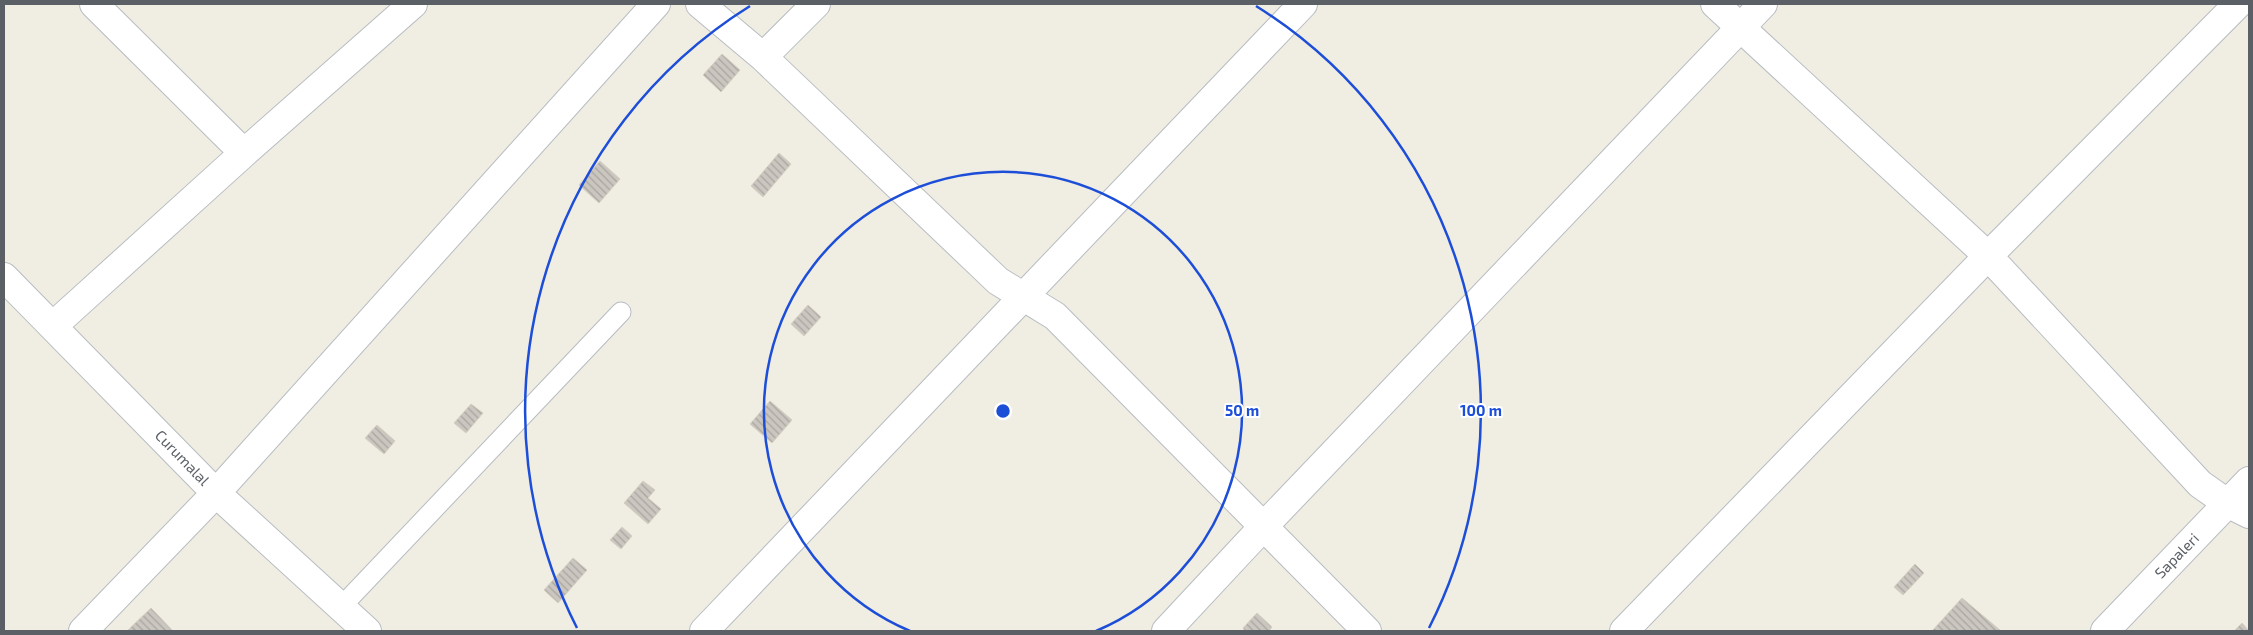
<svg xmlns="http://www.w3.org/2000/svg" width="2253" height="635" viewBox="0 0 2253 635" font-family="'Exo 2',sans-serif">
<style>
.building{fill:url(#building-back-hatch);stroke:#d5cec1}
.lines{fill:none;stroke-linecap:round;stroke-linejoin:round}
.lane-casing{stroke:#b8bcc1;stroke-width:21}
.street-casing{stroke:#b8bcc1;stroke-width:30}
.lane{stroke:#fff;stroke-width:19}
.street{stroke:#fff;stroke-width:28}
.ring{fill:none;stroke:#1d4ed8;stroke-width:2.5}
.labels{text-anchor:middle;stroke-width:4;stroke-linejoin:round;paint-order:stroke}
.street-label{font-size:15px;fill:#5b6066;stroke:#fff}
.centre{fill:#1d4ed8;stroke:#fff;stroke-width:2.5}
.ring-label{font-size:15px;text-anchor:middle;font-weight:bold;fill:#1d4ed8;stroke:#fff;stroke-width:4;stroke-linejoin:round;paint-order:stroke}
</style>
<defs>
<pattern id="building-back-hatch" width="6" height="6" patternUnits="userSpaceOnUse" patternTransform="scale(1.25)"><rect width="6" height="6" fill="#cbc7c0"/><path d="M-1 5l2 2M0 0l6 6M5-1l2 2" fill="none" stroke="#a8a5a0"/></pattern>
</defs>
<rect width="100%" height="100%" fill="#f0ede3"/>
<path class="building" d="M722,54l18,16 -19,22 -18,-17z
M779,153l12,11 -28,33 -12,-11z
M600,161l20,18 -21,24 -20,-18z
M808,305l13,12 -17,19 -13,-12z
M770,401l22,19 -20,23 -22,-19z
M471,404l12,9 -17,20 -12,-10z
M377,425l18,16 -11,13 -19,-16z
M643,481l12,9 -7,8 13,11 -13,15 -24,-21z
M622,527l10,9 -11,13 -11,-9z
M573,558l14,12 -29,33 -14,-13z
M1915,564l9,9 -21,22 -9,-8z
M1962,598l39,33h-69z
M151,608l22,23h-46z
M1257,613l15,14 -3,4h-24l-2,-3z
M2242,623l7,8h-15z"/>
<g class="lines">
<defs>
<path id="lane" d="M341,607l280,-295"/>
<path id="street" d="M94,4l150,149
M700,4l63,53 235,224 57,35 312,315
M1715,4l273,252 212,228 27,19 22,11
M763,57l53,-53
M4,277l212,216 151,138
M54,325l190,-172 169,-149
M83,631l133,-138 440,-489
M704,631l599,-627
M1166,631l97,-104 500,-523
M1624,631l364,-375 250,-252
M2105,631l144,-150"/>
</defs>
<use href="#lane" class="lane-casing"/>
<use href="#street" class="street-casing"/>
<use href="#lane" class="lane"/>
<use href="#street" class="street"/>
</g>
<g class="ring">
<path d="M910 631A239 239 0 1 1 1096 631"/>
<path d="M577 628A478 478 0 0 1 750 6M1256 6A478 478 0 0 1 1429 628"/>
</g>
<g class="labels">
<g class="street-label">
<text transform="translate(182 458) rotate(46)" y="5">Curumalal</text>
<text transform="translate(2177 556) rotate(-46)" y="5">Sapaleri</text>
</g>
</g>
<circle cx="1003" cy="411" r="8" class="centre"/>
<g class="ring-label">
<text x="1242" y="416">50 m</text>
<text x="1481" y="416">100 m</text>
</g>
<rect width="2253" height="635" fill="none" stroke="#5b6066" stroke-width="10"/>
</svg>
